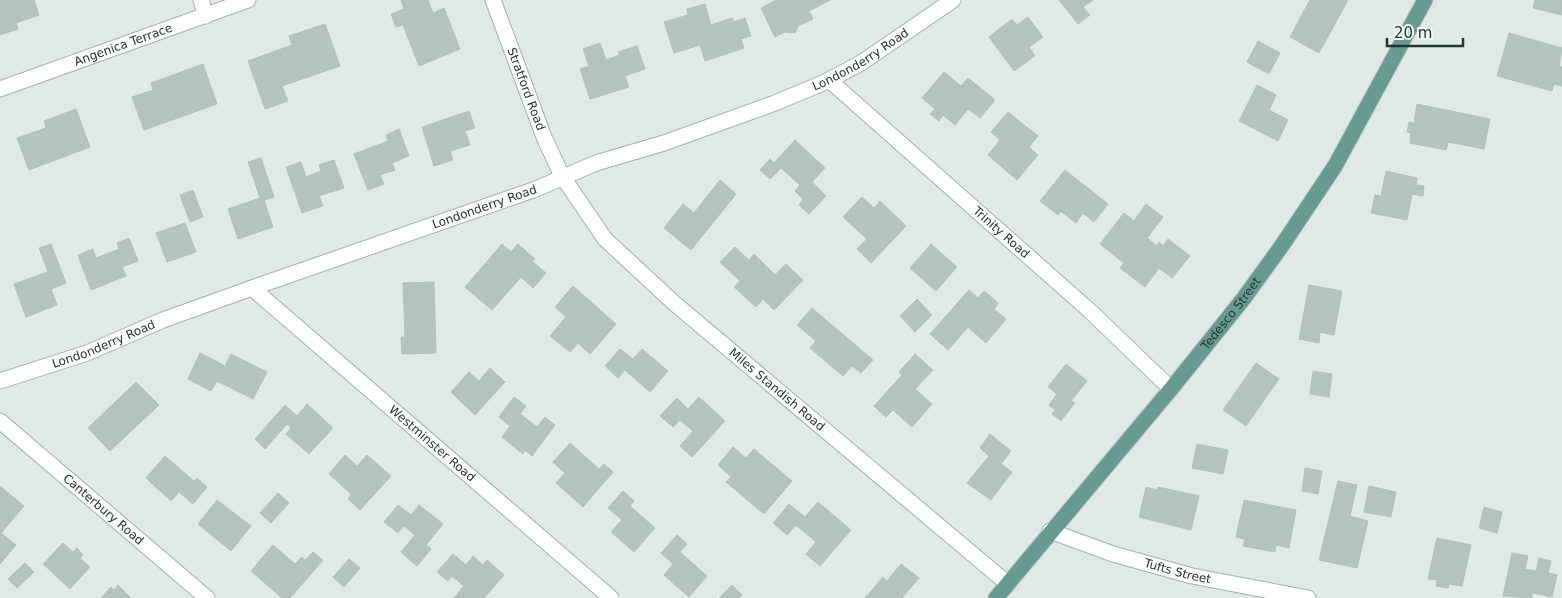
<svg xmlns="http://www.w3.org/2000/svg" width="1562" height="598" viewBox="0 0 1562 598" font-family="'DejaVu Sans',sans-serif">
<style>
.building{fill:#b4c3be;stroke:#b2c1bc}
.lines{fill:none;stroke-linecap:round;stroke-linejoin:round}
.street-casing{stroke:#a3b0ac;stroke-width:17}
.secondary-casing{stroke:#9fb3ad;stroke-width:17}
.primary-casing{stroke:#bdc3c2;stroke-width:17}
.street{stroke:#fff;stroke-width:15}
.secondary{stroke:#fff;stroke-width:15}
.primary{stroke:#679a90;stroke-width:15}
.labels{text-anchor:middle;stroke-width:5;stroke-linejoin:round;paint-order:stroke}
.street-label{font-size:12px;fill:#223732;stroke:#eff6f3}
</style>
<rect width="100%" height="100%" fill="#dfe9e5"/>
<path class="building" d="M0,0h34l5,15 -23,8 2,6 -18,6z
M401,0h27l5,13 11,-5 16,41 -41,17 -16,-41 -7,2 -5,-13 13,-5z
M776,0h54l-21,11 4,8 -15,7 -3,7 -10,-1 -10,5 -14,-29z
M1059,0h34l-10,7 7,8 -12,9z
M1310,0h38l-29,53 -29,-16z
M1535,0h27v15l-29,-7z
M705,4l6,21 21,-7 2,4 11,-4 6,18 -10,3 3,9 -39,13 -5,-16 -26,8 -10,-31 24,-7 -1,-6z
M1028,17l15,20 -14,10 6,9 -21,15 -25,-34 23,-18 5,6z
M325,24l15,42 -58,20 6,15 -23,8 -17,-48 44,-16 -3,-9z
M1509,33l53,15 -3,18 3,1v19l-8,-2 -2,7 -55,-15z
M1258,41l22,12 -11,21 -22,-12z
M600,43l6,17 14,-5 -2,-3 19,-6 8,23 -20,7 4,11 -39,12 -10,-30 9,-3 -6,-17z
M203,64l14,40 -73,26 -12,-33 21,-7 -2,-7z
M944,72l17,14 7,-8 27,22 -15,18 -12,-9 -13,16 -12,-10 -4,6 -9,-7 5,-5 -13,-11z
M1257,85l19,10 -7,15 19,10 -10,21 -39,-20z
M1417,104l73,15 -6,30 -36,-7 -2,8 -36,-7 1,-10 -4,-1 2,-10 5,1z
M76,109l14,38 -61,23 -12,-32 29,-10 -2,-7z
M469,111l6,17 -10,3 5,14 -20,6 3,9 -19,6 -12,-39z
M1008,112l30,24 -9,11 9,8 -21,25 -29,-25 12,-15 -9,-8z
M399,129l10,27 -17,7 3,7 -15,5 4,9 -16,6 -14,-36 34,-13 -2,-6z
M795,140l30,28 -13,14 14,14 -17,18 -10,-9 4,-6 -8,-8 5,-6 -19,-17 -11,11 -10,-9 10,-11 4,4z
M261,158l13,39 -10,3 9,27 -35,12 -10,-30 32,-11 -12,-36z
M334,160l10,28 -25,8 4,10 -21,7 -16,-46 15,-5 5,15 15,-6 -2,-6z
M1065,170l43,34 -14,18 -11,-9 -7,10 -15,-12 -3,4 -18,-14z
M1386,171l31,7 -1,7 8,1 -1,10 -11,-2 -5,26 -36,-7 4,-18 6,1z
M720,180l16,14 -45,56 -27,-22 19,-24 11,9z
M193,190l10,27 -13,5 -10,-27z
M862,197l12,11 6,-7 26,25 -35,37 -14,-14 10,-10 -24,-22z
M1146,204l17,13 -16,21 10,8 2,-4 4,4 5,-7 22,17 -18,22 -13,-10 -14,19 -25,-19 4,-5 -24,-19 24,-31 10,8z
M185,223l11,29 -29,10 -11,-29z
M129,238l9,23 -16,6 4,9 -35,14 -13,-35 15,-6 3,9 23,-9 -2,-6z
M51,244l15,39 -15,6 6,16 -31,12 -12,-33 34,-12 -9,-24z
M502,244l9,8 7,-8 17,15 -3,2 14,12 -13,15 -12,-11 -29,33 -27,-23z
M931,244l26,23 -21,24 -26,-23z
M735,247l14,13 5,-6 21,21 11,-11 17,16 -29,30 -11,-11 -7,8 -22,-20 6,-6 -20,-19z
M434,282l2,71 -34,1 -1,-17h4l-2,-54z
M1309,285l33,6 -8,44 -14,-3 -1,11 -20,-4z
M573,286l43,38 -26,30 -12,-11 -8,9 -20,-16 16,-19 -11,-10z
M969,290l9,8 6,-7 14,12 -4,6 12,10 -20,24 -18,-16 -20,23 -18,-16z
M917,299l15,16 -17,17 -15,-16z
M812,308l61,52 -12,13 -9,-7 -9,10 -33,-28 6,-7 -19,-16z
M620,349l13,10 9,-10 26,22 -18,21 -25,-22 -7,8 -13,-12z
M200,353l25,13 6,-12 36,18 -14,27 -36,-18 -6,10 -23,-12z
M915,354l18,16 -18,19 17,15 -20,23 -19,-17 -7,7 -12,-11 28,-31 -3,-3z
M1256,363l23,16 -33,47 -23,-16z
M1066,364l21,17 -16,20 4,2 -14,18 -9,-7 3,-4 -6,-5 8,-11 -9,-7z
M490,368l15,14 -30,33 -24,-23 18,-20 10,9z
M1313,371l19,3 -3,23 -19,-3z
M136,382l23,23 -49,46 -22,-23z
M514,397l12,9 -6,8 17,13 8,-10 10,8 -23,31 -7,-6 -2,4 -21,-17 8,-11 -11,-9z
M699,397l26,24 -33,36 -12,-11 13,-15 -13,-11 -7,7 -13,-11 17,-18 11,11z
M307,404l26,24 -24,26 -23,-20 5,-6 -4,-4 -22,25 -10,-10 30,-34 12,11z
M990,434l21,17 -10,13 11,8 -21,28 -24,-17 22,-27 -9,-8z
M570,443l29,26 5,-5 9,8 -30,35 -27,-24 9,-10 -12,-11z
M1197,444l31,6 -5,24 -31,-6z
M733,447l13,11 8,-9 38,32 -28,33 -38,-32 5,-5 -13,-12z
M345,455l12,11 10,-11 24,21 -31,34 -12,-11 3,-5 -22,-20z
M165,456l29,25 3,-3 10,9 -14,17 -14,-12 -8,9 -25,-23z
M1305,468l17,3 -4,23 -16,-3z
M1338,481l19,4 -7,31 18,5 -11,47 -38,-8z
M0,486l24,20 -23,27 15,12 -16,19z
M1369,486l27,6 -5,25 -27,-5z
M1146,487l11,3 1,-3 41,9 -8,34 -52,-13z
M623,491l11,10 -4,5 25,22 -21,24 -23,-20 11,-12 -14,-12z
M278,493l11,10 -18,20 -11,-10z
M217,500l34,26 -20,25 -33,-27z
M1244,500l52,10 -7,38 -13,-3 -1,7 -32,-6 2,-7 -9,-2z
M818,502l33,28 -31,36 -14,-12 10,-12 -20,-17 -9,10 -14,-12 16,-19 16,13z
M398,505l13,10 8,-10 24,19 -17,21 5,4 -14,17 -16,-14 14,-17 -11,-9 -6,7 -14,-11z
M1484,507l18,5 -5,21 -18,-5z
M677,535l10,9 -7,8 27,24 -18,21 -25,-22 9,-11 -12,-11z
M1437,538l34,7 -9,41 -13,-2 -1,4 -12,-2 1,-6 -9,-1z
M63,543l10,9 4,-4 6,7 -3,3 10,9 -20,22 -27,-25z
M273,545l22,19 7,-7 3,3 8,-8 10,8 -33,38h-8l-31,-27z
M1512,553l16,3 -3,13 11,2 3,-13 12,3 -3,12 9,2 -5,22 -19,-4 -2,5 -28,-2z
M453,554l13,11 7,-9 10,9 4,-5 17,15 -20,23h-30l10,-12 -12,-10 -4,5 -11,-9z
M349,559l11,9 -16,19 -11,-10z
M25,563l9,9 -17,16 -9,-9z
M901,564l18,14 -17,20h-37l18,-21 4,4z
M118,585l13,13h-30l10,-11 3,3z
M732,585l10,10 -3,3h-20z"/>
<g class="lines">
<defs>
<g id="street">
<path d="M201,0l5,16"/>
<path id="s1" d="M493,0l51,137 18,39 43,63 69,64 334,281"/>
<path id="s2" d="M829,80l261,231 81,78"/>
<path id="s3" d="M0,89l248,-89"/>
<path id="s4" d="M252,288l359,310"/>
<path id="s5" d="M0,381l87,-28 76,-33 89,-32 284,-99 60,-26 68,-20 111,-40 48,-20 38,-20 92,-63"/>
<path id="s6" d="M0,421l207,177"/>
</g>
<g id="secondary">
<path id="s7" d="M1050,531l63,23 79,22 116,22"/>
</g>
<g id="primary">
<path id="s8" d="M996,598l175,-209 73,-91 39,-54 52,-78 90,-166"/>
</g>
</defs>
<use href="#street" class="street-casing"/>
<use href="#secondary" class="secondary-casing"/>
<use href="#primary" class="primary-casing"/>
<use href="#street" class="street"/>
<use href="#secondary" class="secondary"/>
<use href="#primary" class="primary"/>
</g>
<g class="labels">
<g class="street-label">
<text dy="4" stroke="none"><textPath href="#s3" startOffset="131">Angenica Terrace</textPath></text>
<text dy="4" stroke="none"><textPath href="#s5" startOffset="920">Londonderry Road</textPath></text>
<text dy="4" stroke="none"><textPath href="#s1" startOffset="95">Stratford Road</textPath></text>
<text dy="4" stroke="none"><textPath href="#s5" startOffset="515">Londonderry Road</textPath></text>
<text dy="4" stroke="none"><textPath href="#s2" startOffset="230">Trinity Road</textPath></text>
<text dy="4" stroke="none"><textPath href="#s8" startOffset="369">Tedesco Street</textPath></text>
<text dy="4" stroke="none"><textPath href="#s5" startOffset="110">Londonderry Road</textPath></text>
<text dy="4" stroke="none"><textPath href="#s1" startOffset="494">Miles Standish Road</textPath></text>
<text dy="4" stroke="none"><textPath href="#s4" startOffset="238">Westminster Road</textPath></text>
<text dy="4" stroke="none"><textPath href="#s6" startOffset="136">Canterbury Road</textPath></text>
<text dy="4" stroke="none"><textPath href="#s7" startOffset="134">Tufts Street</textPath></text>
</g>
</g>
<path d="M1387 38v8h76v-8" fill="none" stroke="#223732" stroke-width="2.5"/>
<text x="1394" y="38" font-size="15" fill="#223732" stroke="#eff6f3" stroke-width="4" paint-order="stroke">20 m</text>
</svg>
